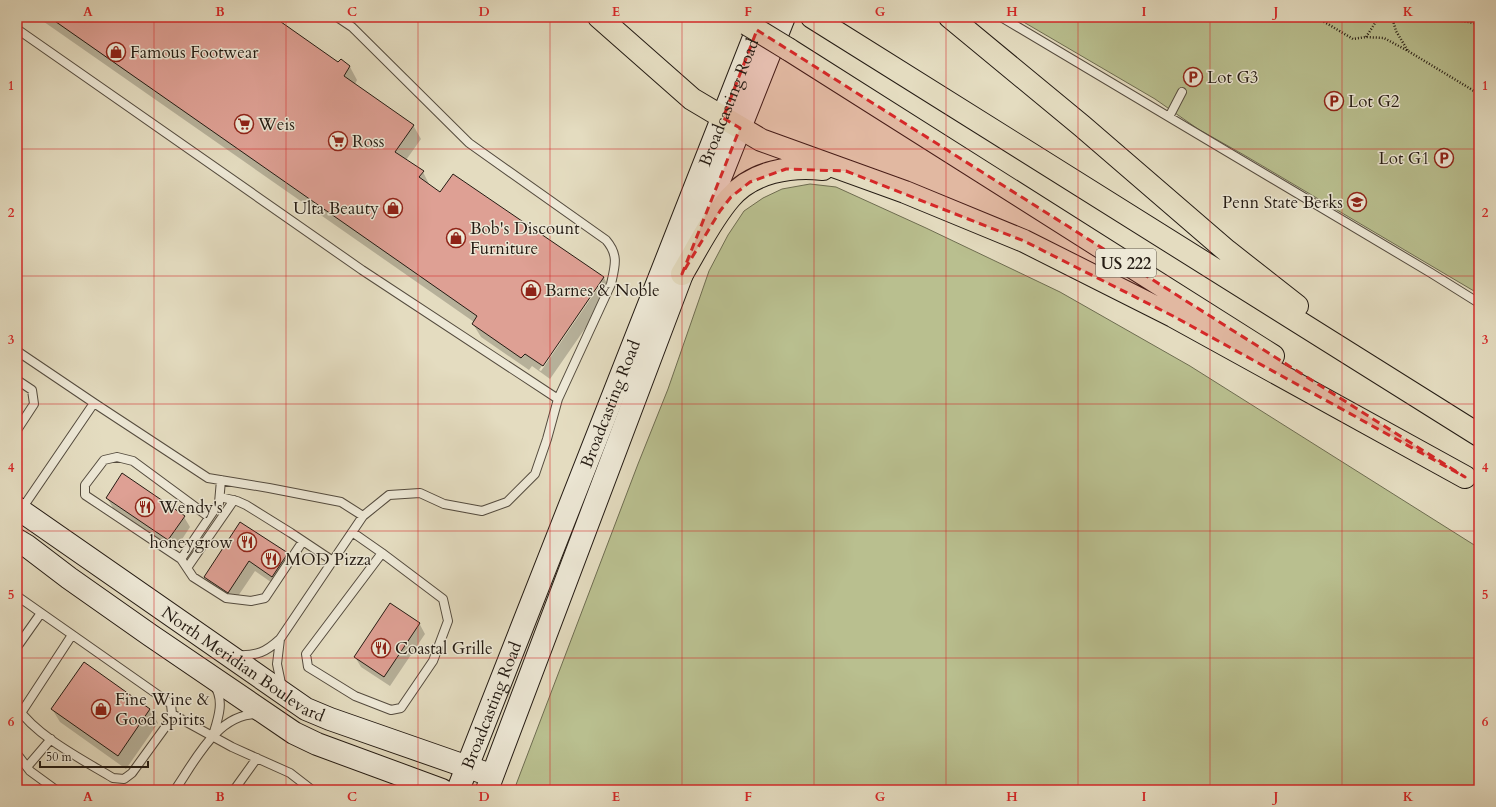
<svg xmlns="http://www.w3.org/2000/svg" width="1496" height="807" viewBox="0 0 1496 807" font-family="Cardo,serif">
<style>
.green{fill:#b9bf8f;stroke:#6e6d51}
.shadow{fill:#0003;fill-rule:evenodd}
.building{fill:#dea094;stroke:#241b13}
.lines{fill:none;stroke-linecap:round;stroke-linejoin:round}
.service-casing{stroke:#544b3e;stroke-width:10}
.secondary-casing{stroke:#241b13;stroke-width:24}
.motorway-casing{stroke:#241b13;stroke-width:24}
.path{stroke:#241b13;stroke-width:2.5;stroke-dasharray:1 2;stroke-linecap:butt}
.service{stroke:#ede8d6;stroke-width:8}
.secondary{stroke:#ede8d6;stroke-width:22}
.motorway{stroke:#e4dcc0;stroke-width:22}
.motorway-bridge-casing{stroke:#241b13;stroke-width:24;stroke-linecap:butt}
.motorway-bridge{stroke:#e4dcc0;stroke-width:22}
.marked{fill:#d62828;fill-opacity:0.2;stroke:#d62828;stroke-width:3;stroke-dasharray:8 5;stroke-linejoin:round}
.grid{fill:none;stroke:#d62828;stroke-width:1;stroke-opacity:0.55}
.labels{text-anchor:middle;stroke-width:3;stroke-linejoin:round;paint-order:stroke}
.shield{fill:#ede8d6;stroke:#60584e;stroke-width:1}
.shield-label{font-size:16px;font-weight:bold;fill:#241b13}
.poi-label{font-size:17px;fill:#241b13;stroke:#ede8d6;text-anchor:start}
.street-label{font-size:17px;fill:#241b13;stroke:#ede8d6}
.neatline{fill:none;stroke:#d62828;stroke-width:1.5}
.grid-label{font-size:13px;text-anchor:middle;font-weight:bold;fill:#d62828}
</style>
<rect width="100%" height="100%" fill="#e4dcc0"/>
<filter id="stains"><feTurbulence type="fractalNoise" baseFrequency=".005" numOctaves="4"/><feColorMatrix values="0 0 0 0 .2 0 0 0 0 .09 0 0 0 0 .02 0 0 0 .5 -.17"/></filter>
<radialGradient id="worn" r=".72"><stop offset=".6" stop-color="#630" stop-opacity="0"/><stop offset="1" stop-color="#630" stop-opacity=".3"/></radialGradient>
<path class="green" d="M1015,17h464v277l-235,-139 -46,-26 -43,-30z
M810,184l26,3 90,41 134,64 130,74 289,182v242h-965l124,-326 30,-75 41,-118 19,-36 16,-24 19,-13 19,-9z"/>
<path class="shadow" d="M37,17h235l67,47 2,-3 9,6 7,13 -2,4 58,41 8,14 -15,21 17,12 7,14 11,7 12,-18 151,103 7,13 -61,88 -18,-13 -3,4 -48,-33 -8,-13 1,-2zM600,282h2l-61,89 -2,-1z
M17,402l5,8 -5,7z
M107,498l77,19 6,10 -15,23 -62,-42z
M241,523l47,31 5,10 -15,23 -23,-16 -21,31 -23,-15 -6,-10z
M419,623l6,11 -35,52 -29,-19 -6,-10z
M84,664l66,46 8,13 -32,46 -66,-47 -8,-13z"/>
<path class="building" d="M49,17h225l64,45 3,-3 9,7 -6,10 70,49 -19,27 29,19 -5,6 21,15 13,-18 151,103 -61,89 -18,-12 -4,4 -49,-34 5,-8z
M122,473l63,43 -17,24 -62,-42z
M240,522l48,31 -16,24 -23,-16 -21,32 -24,-16z
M390,603l30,20 -36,54 -30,-20z
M84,662l66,47 -32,47 -67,-47z"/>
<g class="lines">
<defs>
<path id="service" d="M1001,17l430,256 48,30
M17,29l345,241 196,129
M1169,117l13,-25
M17,351l77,52 114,75 61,10 72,14 22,14
M17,380l15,10 2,14 -17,26
M220,497l17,4 9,4 45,28 42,28
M21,510l73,-107
M209,517l-76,-56 -16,-4 -13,3 -19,25v10l96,64 12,18 33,21 25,3 14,-3 38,-57
M352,532l30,21 61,46 5,22 -15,40 -32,47 -10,2 -36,-14 -47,-29 -2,-13 76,-101
M181,559l38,-56 2,-23
M187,568l47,-68
M17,596l154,108 1,10 -3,8 -37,51 -8,6 -11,-1c-30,-18 -77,-42 -96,-71
M280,639l-3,25 5,24
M17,647l24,-34
M237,655c20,1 29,-3 43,-16l83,-123 26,-21 31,-2 24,11 38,7 25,-9 28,-28 12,-35 11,-40 53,-115c4,-18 8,-29 -5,-44l-137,-97 -117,-116 -15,-10
M21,713l51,-78
M172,714l60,33 58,26 22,17
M213,735c5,-16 12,-35 1,-50
M17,754l13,17 26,19
M27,767l24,-28
M175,790c20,-29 42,-76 82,-76
M234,790l23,-32"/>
<g id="secondary">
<path id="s1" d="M17,508l289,201 24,10 152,53"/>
<path d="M17,540l10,6 42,32 81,57 144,98 23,11 125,46"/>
<path id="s2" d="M458,790l304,-773"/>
<path d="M487,790l195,-516 102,-257"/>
</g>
<path id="motorway" d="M599,17l93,82 69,41 144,52 119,49 149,75 292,161
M812,17l667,418
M950,17l132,109 145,125 70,55
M788,49l485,307
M682,274c15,-25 29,-54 48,-76 22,-26 61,-33 93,-29"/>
</defs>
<use href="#service" class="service-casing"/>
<use href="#secondary" class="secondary-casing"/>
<use href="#motorway" class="motorway-casing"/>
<path class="path" d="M1316,17l37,22 13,-2 18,1 24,13 71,43
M1392,17l4,14 12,20
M1441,17l38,7
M1322,21l3,-4
M1366,37l13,-20"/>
<use href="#service" class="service"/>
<use href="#secondary" class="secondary"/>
<use href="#motorway" class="motorway"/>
<defs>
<path id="motorway-bridge" d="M747,24l41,25"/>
</defs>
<use href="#motorway-bridge" class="motorway-bridge-casing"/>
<use href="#motorway-bridge" class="motorway-bridge"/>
</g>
<path class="marked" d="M757,30l708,447 -292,-161 -149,-75 -178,-70 -60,-2 -36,13 -19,15 -11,14 -38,63 58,-146 -17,-10z"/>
<path class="grid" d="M154,17v773M286,17v773M418,17v773M550,17v773M682,17v773M814,17v773M946,17v773M1078,17v773M1210,17v773M1342,17v773M17,149h1462M17,276h1462M17,404h1462M17,531h1462M17,658h1462"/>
<defs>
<symbol id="shop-ring" viewBox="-11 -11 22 22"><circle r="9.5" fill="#ede8d6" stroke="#8f2418" stroke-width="1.5"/><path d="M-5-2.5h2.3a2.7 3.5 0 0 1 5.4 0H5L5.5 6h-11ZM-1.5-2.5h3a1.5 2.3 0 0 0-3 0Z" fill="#8f2418"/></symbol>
<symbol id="parking-ring" viewBox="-11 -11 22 22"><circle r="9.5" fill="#ede8d6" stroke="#8f2418" stroke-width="1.5"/><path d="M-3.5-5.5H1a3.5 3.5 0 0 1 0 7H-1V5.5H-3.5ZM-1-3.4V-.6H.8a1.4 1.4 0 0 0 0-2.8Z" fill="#8f2418"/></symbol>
<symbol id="supermarket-ring" viewBox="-11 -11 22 22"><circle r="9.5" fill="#ede8d6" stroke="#8f2418" stroke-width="1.5"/><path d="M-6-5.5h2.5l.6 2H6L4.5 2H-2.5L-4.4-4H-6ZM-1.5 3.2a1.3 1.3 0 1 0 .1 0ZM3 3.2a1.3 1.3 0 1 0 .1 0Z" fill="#8f2418"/></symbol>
<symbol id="university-ring" viewBox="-11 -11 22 22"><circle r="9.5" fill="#ede8d6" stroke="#8f2418" stroke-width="1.5"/><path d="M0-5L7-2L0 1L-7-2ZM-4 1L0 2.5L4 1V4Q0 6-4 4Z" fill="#8f2418"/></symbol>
<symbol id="restaurant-ring" viewBox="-11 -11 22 22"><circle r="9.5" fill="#ede8d6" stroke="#8f2418" stroke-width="1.5"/><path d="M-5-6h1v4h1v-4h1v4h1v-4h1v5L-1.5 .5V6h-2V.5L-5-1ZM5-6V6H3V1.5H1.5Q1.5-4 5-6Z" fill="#8f2418"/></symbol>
</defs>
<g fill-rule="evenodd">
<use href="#shop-ring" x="105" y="41" width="22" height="22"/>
<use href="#parking-ring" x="1182" y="66" width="22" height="22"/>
<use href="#parking-ring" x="1323" y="90" width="22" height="22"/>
<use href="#supermarket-ring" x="233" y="113" width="22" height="22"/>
<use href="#supermarket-ring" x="327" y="130" width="22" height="22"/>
<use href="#parking-ring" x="1433" y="147" width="22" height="22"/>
<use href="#university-ring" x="1346" y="191" width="22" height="22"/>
<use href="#shop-ring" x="382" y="197" width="22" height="22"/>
<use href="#shop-ring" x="445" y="227" width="22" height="22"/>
<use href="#shop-ring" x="520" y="279" width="22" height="22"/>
<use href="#restaurant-ring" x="134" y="496" width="22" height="22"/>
<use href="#restaurant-ring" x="236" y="531" width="22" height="22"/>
<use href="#restaurant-ring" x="260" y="548" width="22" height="22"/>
<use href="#restaurant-ring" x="370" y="637" width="22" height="22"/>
<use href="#shop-ring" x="90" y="698" width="22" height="22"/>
</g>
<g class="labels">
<rect class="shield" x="1096" y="249" width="60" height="28" rx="3"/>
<g class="shield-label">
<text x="1126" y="269">US 222</text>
</g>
<g class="poi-label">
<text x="130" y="58">Famous Footwear</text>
<text x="1207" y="83">Lot G3</text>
<text x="1348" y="107">Lot G2</text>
<text x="258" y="130">Weis</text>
<text x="352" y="147">Ross</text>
<text x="1430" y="164" text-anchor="end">Lot G1</text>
<text x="1343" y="208" text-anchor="end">Penn State Berks</text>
<text x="379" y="214" text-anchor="end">Ulta Beauty</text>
<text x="470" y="234">Bob's Discount<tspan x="470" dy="20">Furniture</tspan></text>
<text x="545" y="296">Barnes &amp; Noble</text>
<text x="159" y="513">Wendy's</text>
<text x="233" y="548" text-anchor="end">honeygrow</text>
<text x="285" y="565">MOD Pizza</text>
<text x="395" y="654">Coastal Grille</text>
<text x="115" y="705">Fine Wine &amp;<tspan x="115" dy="20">Good Spirits</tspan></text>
</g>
<g class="street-label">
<text dy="6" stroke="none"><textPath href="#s2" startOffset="739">Broadcasting Road</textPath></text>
<text dy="6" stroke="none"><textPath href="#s2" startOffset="415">Broadcasting Road</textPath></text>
<text dy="6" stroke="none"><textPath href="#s1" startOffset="275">North Meridian Boulevard</textPath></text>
<text dy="6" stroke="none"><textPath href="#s2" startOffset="91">Broadcasting Road</textPath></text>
</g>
</g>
<rect width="1496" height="807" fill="none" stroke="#e4dcc0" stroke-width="44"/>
<path d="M40 761v6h108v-6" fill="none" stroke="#241b13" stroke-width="2"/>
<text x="46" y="761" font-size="12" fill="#241b13" stroke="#ede8d6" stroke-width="3" paint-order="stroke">50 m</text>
<rect x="22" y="22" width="1452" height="763" class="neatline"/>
<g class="grid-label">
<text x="88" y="16">A</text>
<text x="220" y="16">B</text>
<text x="352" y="16">C</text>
<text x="484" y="16">D</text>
<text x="616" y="16">E</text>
<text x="748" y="16">F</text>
<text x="880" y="16">G</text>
<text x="1012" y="16">H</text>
<text x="1144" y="16">I</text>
<text x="1276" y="16">J</text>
<text x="1408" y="16">K</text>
<text x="11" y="90">1</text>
<text x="1485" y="90">1</text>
<text x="11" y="217">2</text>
<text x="1485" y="217">2</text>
<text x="11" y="344">3</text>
<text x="1485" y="344">3</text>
<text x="11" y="472">4</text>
<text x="1485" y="472">4</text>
<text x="11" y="599">5</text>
<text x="1485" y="599">5</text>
<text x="11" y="726">6</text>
<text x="1485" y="726">6</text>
<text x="88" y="801">A</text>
<text x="220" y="801">B</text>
<text x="352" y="801">C</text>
<text x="484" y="801">D</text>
<text x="616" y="801">E</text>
<text x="748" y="801">F</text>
<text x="880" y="801">G</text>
<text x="1012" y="801">H</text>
<text x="1144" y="801">I</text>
<text x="1276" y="801">J</text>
<text x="1408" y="801">K</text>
</g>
<rect width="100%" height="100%" filter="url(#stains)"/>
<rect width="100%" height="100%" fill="url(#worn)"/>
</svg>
